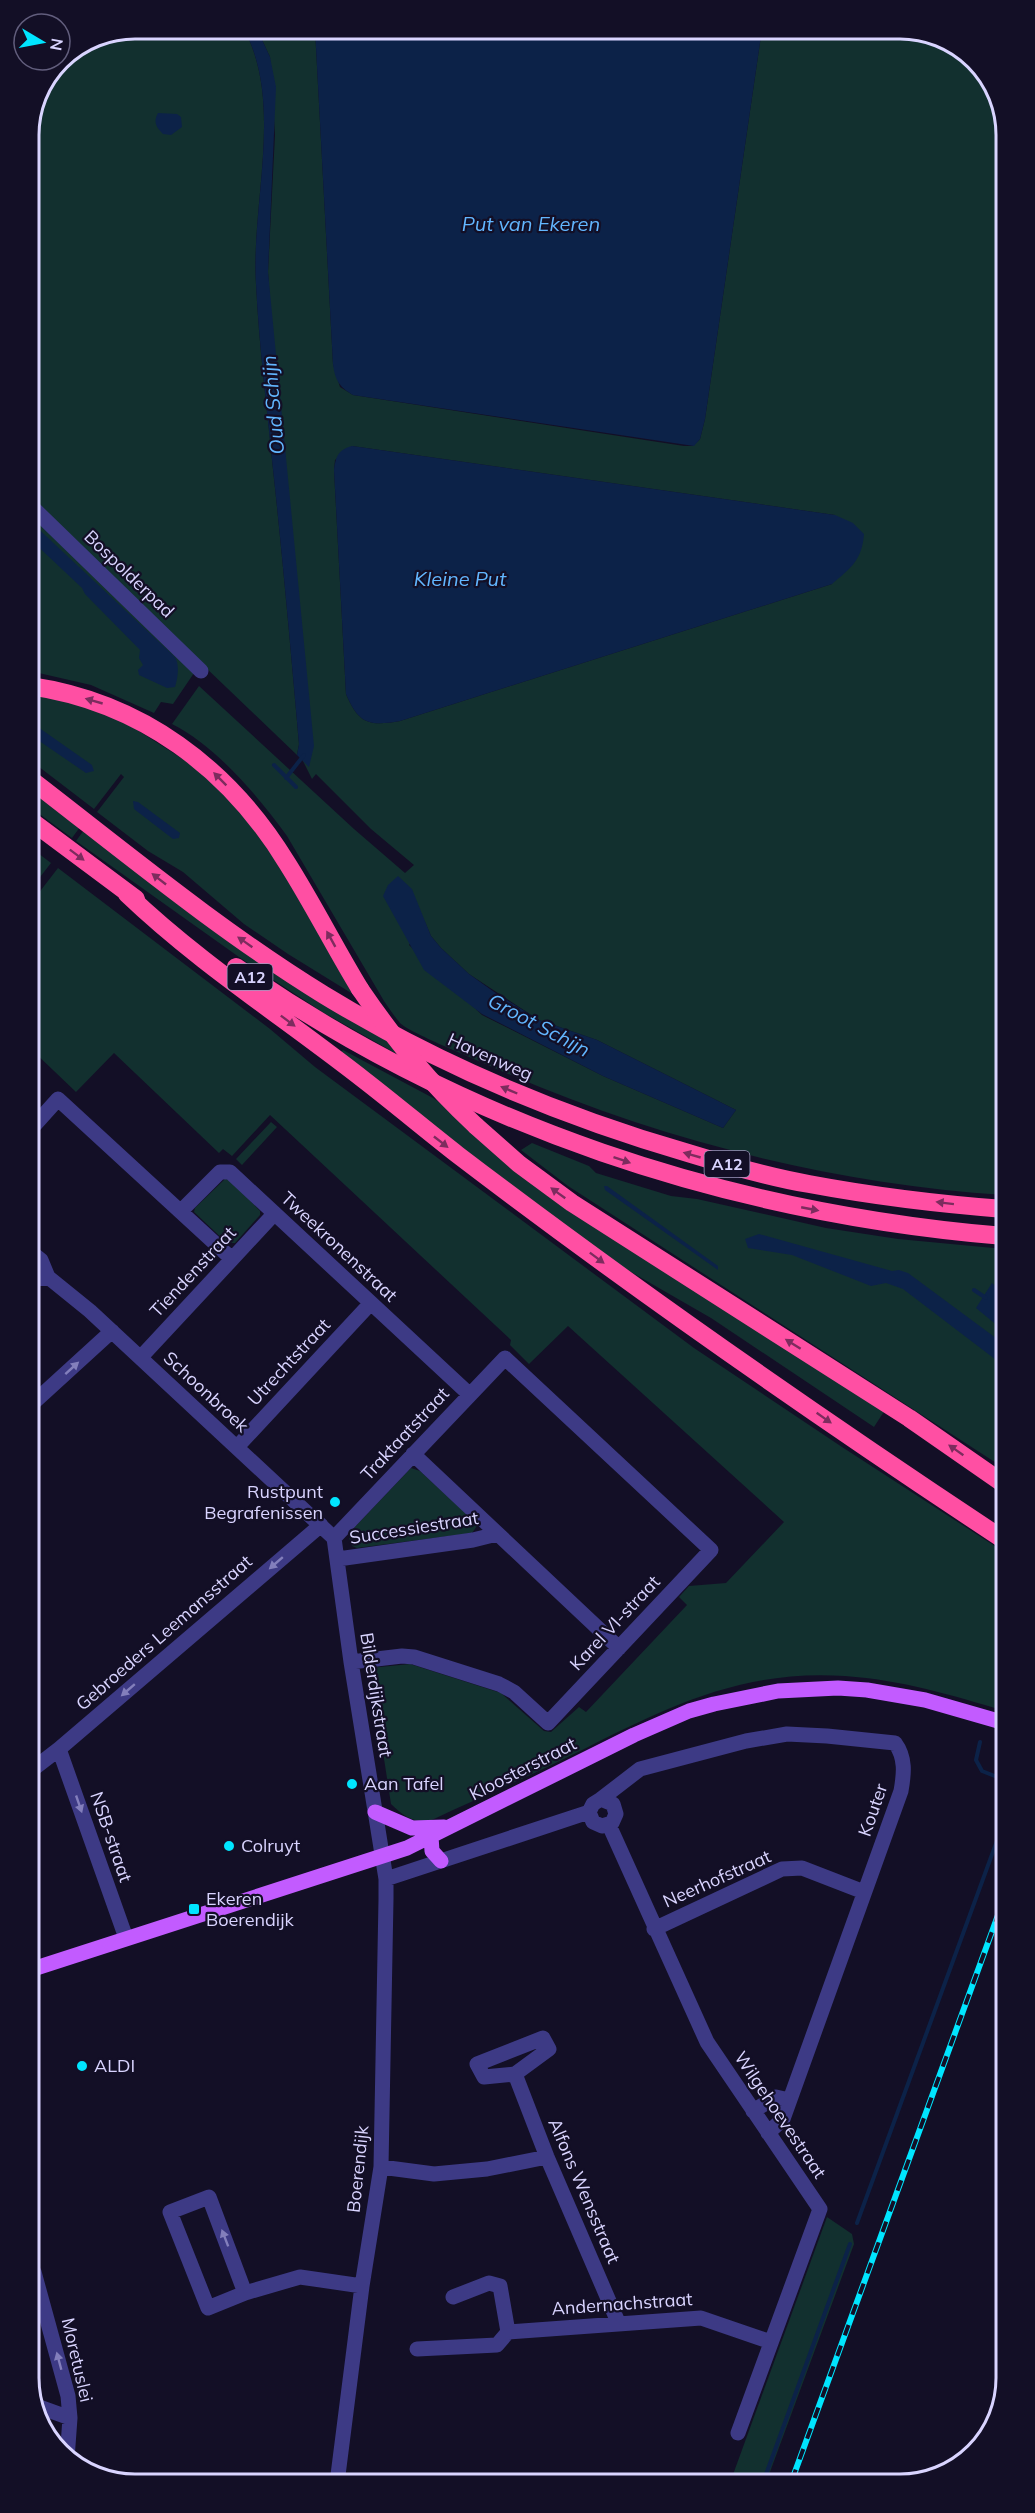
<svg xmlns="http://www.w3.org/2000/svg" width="1035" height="2513" viewBox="0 0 1035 2513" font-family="Mulish,sans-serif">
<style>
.green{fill:#12302f;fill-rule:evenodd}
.water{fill:#0c2248}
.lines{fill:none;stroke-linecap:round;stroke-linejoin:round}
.stream{stroke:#0c2248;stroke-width:4}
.minor{stroke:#3d3a85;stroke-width:15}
.major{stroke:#c25bff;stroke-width:15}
.highway{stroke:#ff4fa3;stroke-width:18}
.rail-casing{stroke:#00e5ff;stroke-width:6}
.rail{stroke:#130f26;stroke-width:4;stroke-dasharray:11;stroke-linecap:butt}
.highway-bridge{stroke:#ff4fa3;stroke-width:18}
.oneway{fill:#7d2c5e}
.oneway2{fill:#837fbc}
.poi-dot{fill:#00e5ff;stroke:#130f26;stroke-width:2}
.labels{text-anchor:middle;stroke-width:4.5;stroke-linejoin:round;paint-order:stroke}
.shield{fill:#130f26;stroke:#9e99be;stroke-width:1.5}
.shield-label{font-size:16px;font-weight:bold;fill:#d9d4ff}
.street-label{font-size:18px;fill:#d9d4ff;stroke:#130f26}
.poi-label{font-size:18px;fill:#d9d4ff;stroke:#130f26;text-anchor:start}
.water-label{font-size:20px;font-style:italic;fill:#62b6ff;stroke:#130f26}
.rim{fill:none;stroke:#d9d4ff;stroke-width:3}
</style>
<rect width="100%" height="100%" fill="#130f26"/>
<path class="green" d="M135,29h109c40,75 7,173 12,255 3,62 11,123 17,185 10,92 18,184 26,275l-2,11 -94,-90 -9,8 -21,31 -12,-2 -7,11 -63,-28 -61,-14 -1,-543 31,-69 34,-23z
M257,29h58l18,335 7,23 13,8 331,51h9l7,-7 5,-20 57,-390h146l57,22 36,50 3,1094c-178,-12 -352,-57 -514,-129 -17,-8 -80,-33 -90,-43 -6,-7 -11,-15 -16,-22l-97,-165c-29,-40 -70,-89 -115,-112l27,-38 155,143 51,44 9,-8 -43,-36 -55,-55 -4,5 -10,-20 -34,-487 7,-137 -5,-78zM352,446l483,69 -3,69 -432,137c-30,5 -41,4 -54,-27l-12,-224 1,-10zM425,922l6,14 10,12 28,26 70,46 58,20 139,70 -13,18 -120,-52 -121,-61 -73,-70z
M30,693l44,9 46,17 91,58 53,60 92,159 -68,-42 -44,-30 -61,-52 -35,-21 -51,-39 27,-35 -3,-3 -27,35 -64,-49z
M30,789l50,38 -8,11 -42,-31z
M84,830l302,210 11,14 -73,-41 -78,-51 -170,-121z
M30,847l21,16 -21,27z
M58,868l212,161 45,38 379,281 148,99 162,105 1,159c-54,-16 -103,-31 -160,-35 -105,-7 -180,32 -271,78 -46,23 -93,43 -140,65 -18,6 -30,-2 -43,-15l-21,-136 40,-4 91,29 43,38 7,1 28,-25 7,5 101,-107 -8,-8 10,-11 37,-3 58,-61 -216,-196 -39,38 -19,-19 1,-5 -241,-225 -38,41 -9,-7 -4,4 -105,-100 -38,39 -45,-43v-146z
M343,1050l90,48 452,312 -11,17 -163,-109 -99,-57 -154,-114 -117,-95z
M271,1122l6,5 -35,38 -6,-6z
M532,1143l57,23 7,7 75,23 26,3 129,29 72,11 106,10v219l-436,-282 -47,-36z
M225,1179l5,1 30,31v4l-25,28h-8l-33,-31 1,-4z
M411,1468l9,3 55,51 2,4 -5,7 -115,15 -5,-2 -3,-8 1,-6z
M827,2217l25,17 2,10 -87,236h-36z"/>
<path class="water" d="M244,29h13l13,28 6,30 -8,185 46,474 -5,21 -12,-12 2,-11c-8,-91 -16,-183 -26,-275 -6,-62 -14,-123 -17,-185 -5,-82 28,-180 -12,-255z
M315,29h447l-57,390 -5,20 -6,7 -341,-51c-13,-8 -18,-14 -20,-31z
M158,113l19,1 4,3 1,10 -11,8 -8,-1c-7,-7 -10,-12 -5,-21z
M352,446l483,69 18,8 11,11c-2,26 -13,34 -32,50l-432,137c-30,5 -41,4 -54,-27l-12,-224c2,-14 4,-20 18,-24z
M30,521l144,135c6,7 4,22 1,31l-8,1 -28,-13 -1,-5 5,-5 -4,-7 1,-8 -55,-56 -3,-6 -52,-49z
M30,725h5l57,40 2,6 -8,2 -54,-37z
M133,801l5,1 42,31 -1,5 -6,1 -39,-30z
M398,876l14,13 19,47 10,12 28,26 28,20 42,26 58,20 139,70 -13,18 -120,-52 -121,-62 -58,-44 -41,-74 5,-11z
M604,1186h3l111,80v4l-113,-80z
M759,1234l133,37 7,-1 9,3 96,71v22l-101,-77 -17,-6 -15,3 -79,-31 -44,-7 -3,-9z
M992,1283l12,11v37l-28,-23z"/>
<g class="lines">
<path class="stream" d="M274,765l22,22
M286,778l18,-23
M974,1290l12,8
M980,1742l-4,18 6,11 23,9
M857,2223l148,-404
M764,2480l86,-236"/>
<path class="minor" d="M30,505l171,166
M31,1129l27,-30 174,160
M182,1210l38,-38h10l239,222
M31,1252l10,8 7,17
M31,1280l17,-3 42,34 244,227
M141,1357l133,-143
M32,1404l80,-73
M237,1447l133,-143
M413,1454l206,194
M334,1538l171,-180 206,192 -163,173 -34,-31 -15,-8 -85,-27 -12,-1 -51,6
M334,1538l17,124 35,217v20l-5,268 -19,119 -25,197
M338,1559l135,-19 24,-6
M59,1749l67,189
M33,1769l26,-20 262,-224
M601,1799l39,-30 106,-28 41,-7 40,2 68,7c11,15 9,31 6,48l-118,328 -15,14
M609,1825l98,217 113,167 -82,224
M386,1879l203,-67 4,-8 8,-5 12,5 3,10 -4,9 -10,3 -9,-4 -4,-10
M654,1929l128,-60 20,-1 62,24
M543,2038l6,11 -34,25 -31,3 -7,-13z
M515,2074l32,83 71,165
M753,2111l23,-14 13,3
M381,2167l53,7 53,-5 60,-12
M34,2272l34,124 2,22 -3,41
M245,2293l-36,-96 -39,15 38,96 37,-15 55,-16 62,9
M453,2297l36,-14 11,3 8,46
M417,2349l80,-4 11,-13 193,-14 70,24
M34,2405l36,13"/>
<path class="major" d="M375,1812l37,16 32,-1
M431,1836l1,15 9,10
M33,1969l374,-121 227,-113 55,-24 25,-7 64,-13 60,-3 29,2 58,10 80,23"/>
<path class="highway" d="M30,686c111,16 199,82 257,177 26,41 48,85 73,126
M30,779c96,74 190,152 294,216 113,69 237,121 364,158 39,12 80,24 121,31 64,12 130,20 195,25
M30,820l106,79
M127,894c72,69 158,124 237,186 31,24 62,50 94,75 177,135 360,262 546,385
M236,967c228,159 492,246 768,269
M476,1126l43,38 53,39 337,215 95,66"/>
<defs>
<path id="rail" d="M792,2480l213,-584"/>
</defs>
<use href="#rail" class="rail-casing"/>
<use href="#rail" class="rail"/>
<path class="highway-bridge" d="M360,989c37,54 69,93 116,137"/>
</g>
<defs><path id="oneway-solid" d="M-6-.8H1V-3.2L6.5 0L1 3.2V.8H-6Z" transform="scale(1.5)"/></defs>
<g class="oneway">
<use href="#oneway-solid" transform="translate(94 701) rotate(-164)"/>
<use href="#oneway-solid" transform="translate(220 779) rotate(-135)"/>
<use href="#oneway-solid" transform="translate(77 855) rotate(37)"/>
<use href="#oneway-solid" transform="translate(159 879) rotate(-142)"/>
<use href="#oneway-solid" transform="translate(331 939) rotate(-119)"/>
<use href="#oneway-solid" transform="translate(245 942) rotate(-145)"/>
<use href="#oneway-solid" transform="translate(288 1021) rotate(37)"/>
<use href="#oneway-solid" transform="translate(509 1090) rotate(-157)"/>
<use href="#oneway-solid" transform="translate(441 1142) rotate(38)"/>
<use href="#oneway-solid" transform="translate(692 1155) rotate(-164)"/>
<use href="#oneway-solid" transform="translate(622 1160) rotate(19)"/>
<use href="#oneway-solid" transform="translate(558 1193) rotate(-144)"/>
<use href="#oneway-solid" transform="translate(945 1203) rotate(-173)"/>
<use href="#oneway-solid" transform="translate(810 1209) rotate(11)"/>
<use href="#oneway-solid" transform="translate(597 1258) rotate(37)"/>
<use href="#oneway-solid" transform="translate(793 1344) rotate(-148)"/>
<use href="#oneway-solid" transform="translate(824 1418) rotate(35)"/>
<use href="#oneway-solid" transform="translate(956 1450) rotate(-145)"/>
</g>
<g class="oneway2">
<use href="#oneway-solid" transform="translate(72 1368) rotate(-42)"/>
<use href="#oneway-solid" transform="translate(276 1563) rotate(139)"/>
<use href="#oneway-solid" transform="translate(128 1690) rotate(139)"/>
<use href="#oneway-solid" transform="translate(79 1804) rotate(71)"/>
<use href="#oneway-solid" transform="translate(225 2238) rotate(-111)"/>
<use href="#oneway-solid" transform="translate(59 2361) rotate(-105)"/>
</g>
<g class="poi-dot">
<circle cx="335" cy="1502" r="6"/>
<circle cx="352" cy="1784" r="6"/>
<circle cx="229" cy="1846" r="6"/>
<rect x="188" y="1903" width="12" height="12" rx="3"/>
<circle cx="82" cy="2066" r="6"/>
</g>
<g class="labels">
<g class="shield">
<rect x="227.5" y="964" width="45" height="26" rx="4.5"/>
<rect x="704.5" y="1151" width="45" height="26" rx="4.5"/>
</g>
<g class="shield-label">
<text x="250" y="983">A12</text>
<text x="727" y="1170">A12</text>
</g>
<g class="street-label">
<text transform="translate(129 574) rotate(44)" y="6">Bospolderpad</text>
<text transform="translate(490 1057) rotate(24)" y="6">Havenweg</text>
<text transform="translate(339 1247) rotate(43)" y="6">Tweekronenstraat</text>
<text transform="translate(193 1272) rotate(-47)" y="6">Tiendenstraat</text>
<text transform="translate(289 1362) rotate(-47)" y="6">Utrechtstraat</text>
<text transform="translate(206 1392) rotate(43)" y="6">Schoonbroek</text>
<text transform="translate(405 1434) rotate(-47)" y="6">Traktaatstraat</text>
<text transform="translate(414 1528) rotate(-9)" y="6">Successiestraat</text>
<text transform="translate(615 1623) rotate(-47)" y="6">Karel VI-straat</text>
<text transform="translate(164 1633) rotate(-41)" y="6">Gebroeders Leemansstraat</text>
<text transform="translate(376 1695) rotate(81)" y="6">Bilderdijkstraat</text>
<text transform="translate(523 1769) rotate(-27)" y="6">Kloosterstraat</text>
<text transform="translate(873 1810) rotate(-71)" y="6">Kouter</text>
<text transform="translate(111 1837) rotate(71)" y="6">NSB-straat</text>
<text transform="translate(717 1879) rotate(-24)" y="6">Neerhofstraat</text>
<text transform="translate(780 2115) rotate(56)" y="6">Wilgehoevestraat</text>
<text transform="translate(358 2169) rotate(-84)" y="6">Boerendijk</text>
<text transform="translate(584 2191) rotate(67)" y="6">Alfons Wensstraat</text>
<text transform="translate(622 2304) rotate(-4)" y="6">Andernachstraat</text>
<text transform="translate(77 2360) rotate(77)" y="6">Moretuslei</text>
</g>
<g class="poi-label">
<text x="323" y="1498" text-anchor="end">Rustpunt<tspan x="323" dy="21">Begrafenissen</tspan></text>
<text x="364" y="1790">Aan Tafel</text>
<text x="241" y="1852">Colruyt</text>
<text x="206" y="1905">Ekeren<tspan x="206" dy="21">Boerendijk</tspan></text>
<text x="94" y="2072">ALDI</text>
</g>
<g class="water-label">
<text x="531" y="231">Put van Ekeren</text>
<text transform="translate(273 405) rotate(-95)" y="7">Oud Schijn</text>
<text x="460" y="586">Kleine Put</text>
<text transform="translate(539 1025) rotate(28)" y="7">Groot Schijn</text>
</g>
</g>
<path d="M0 0H1035V2513H0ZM135 39H900A96 96 0 0 1 996 135V2378A96 96 0 0 1 900 2474H135A96 96 0 0 1 39 2378V135A96 96 0 0 1 135 39Z" fill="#130f26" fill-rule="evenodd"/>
<path class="rim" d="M135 39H900A96 96 0 0 1 996 135V2378A96 96 0 0 1 900 2474H135A96 96 0 0 1 39 2378V135A96 96 0 0 1 135 39Z"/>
<g transform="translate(42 42) rotate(100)"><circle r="28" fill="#130f26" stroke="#625e7d" stroke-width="1.5"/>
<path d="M0-4.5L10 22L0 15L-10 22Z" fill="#00e5ff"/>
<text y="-9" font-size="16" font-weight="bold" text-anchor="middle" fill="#d9d4ff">N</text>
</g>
</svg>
